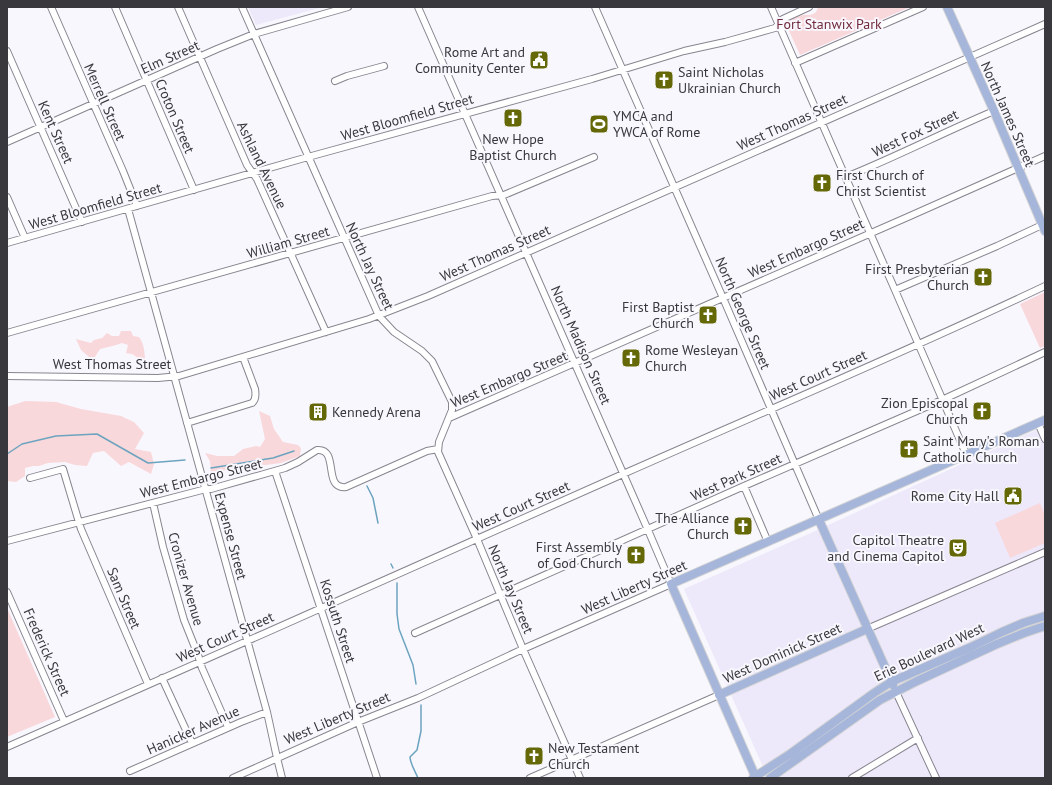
<svg xmlns="http://www.w3.org/2000/svg" width="1052" height="785" viewBox="0 0 1052 785" font-family="'PT Sans',sans-serif">
<style>
.built{fill:#ede8fa}
.green{fill:#f9d8dc}
.lines{fill:none;stroke-linecap:round;stroke-linejoin:round}
.stream{stroke:#6ca4bf;stroke-width:1.5}
.minor-casing{stroke:#88858f;stroke-width:8}
.major-casing{stroke:#d3d3d4;stroke-width:10}
.minor{stroke:#fff;stroke-width:6}
.major{stroke:#a6b6da;stroke-width:8}
.labels{text-anchor:middle;stroke-width:4;stroke-linejoin:round;paint-order:stroke}
.park-label{font-size:14px;fill:#712a3b;stroke:#f8f7fd}
.poi-label{font-size:14px;fill:#39383c;stroke:#f8f7fd;text-anchor:end}
.street-label{font-size:14px;fill:#39383c;stroke:#f8f7fd}
</style>
<rect width="100%" height="100%" fill="#f8f7fd"/>
<path class="built" d="M248,7h75l-67,18z
M1045,426v352h-277l-84,-189 129,-57z"/>
<path class="green" d="M818,7h92l-110,48 -15,-33c4,-2 8,-5 12,-6 8,-3 18,3 21,-9z
M1045,292v54l-5,2 -20,-44z
M121,331h10l2,5 6,1c5,6 6,16 6,25h-9l1,-5 -5,-3 -6,-1 2,-8 -6,-2c-8,3 -15,4 -22,6l-5,8h-6l-8,-7 -5,-11 15,4 3,-3 8,-2 5,-5 5,3h7z
M25,401l31,1 25,7 40,7 13,6 10,11 -9,16 16,3 3,12 -3,10 -22,-12 -8,4 -17,-15 -11,2 -6,13 -12,-1 -10,-3 -17,1 -9,3h-6l-8,2v8l-9,6 -9,-1v-74z
M259,411l11,5 4,13 9,13 15,3 3,3 -1,8 -19,7 -70,9 -1,-11 -5,-8 12,3h17l9,-7 13,-3 4,1 5,-8z
M1040,503l5,12v28l-35,15 -15,-35z
M7,608l48,109 -48,20z"/>
<g class="lines">
<path class="stream" d="M7,454l15,-10 34,-8 41,-2 51,29 37,-3
M211,468l62,-10 21,-7
M367,486l6,12 5,25
M391,564l2,4
M397,583v31l2,15 14,36 3,19
M418,778c-3,-7 -8,-15 -8,-21l7,-7 4,-19v-26"/>
<defs>
<path id="minor" d="M51,7l72,164 14,35
M115,7l79,183
M178,7l69,158 10,14 69,153
M242,7l137,309 15,16 28,19 10,10 20,41v8l-13,32 -1,10 39,87 46,110 57,129
M595,7l128,291 96,222
M771,7l124,283 71,164
M7,51l75,171
M795,63l128,-56
M335,81l12,-5 37,-10
M7,142l210,-93 37,-15 94,-27
M846,177c50,-20 98,-45 148,-66
M7,197l18,41
M128,209l139,503 10,46 5,20
M7,243l301,-86 284,-78 92,-28 41,-9 50,-14 8,-9 26,-12
M895,290l102,-44 45,-21
M7,333l485,-137 12,-1 90,-38
M7,376l151,2 21,-2 190,-57 59,-23 617,-272
M449,418l461,-202 135,-60
M187,423l65,-20c4,-3 4,-8 3,-14l-12,-32
M1038,423l7,16
M275,471l102,307
M30,478l33,-9 18,60 67,155
M744,486l24,56
M153,503l10,44 21,73 14,35 4,13 26,59
M7,541l199,-52h5l74,-21 13,-6 19,-12c23,-2 5,40 29,37l81,-36 11,-2
M7,592l57,129
M867,629l178,-77
M415,633l329,-147 198,-86 103,-48
M162,678l30,65
M896,692l40,86
M7,747c206,-90 410,-182 616,-273 140,-62 283,-122 422,-188
M130,771l111,-49 26,-10
M233,778l125,-56 60,-24 105,-49 148,-65 -23,-54 -230,-523
M530,778l189,-83
M852,778l66,-40"/>
<path id="major" d="M947,7l47,104 51,120
M819,520l74,165
M719,695l148,-66
M753,778l37,-24 84,-61 17,-11 80,-35 31,-15 21,-9 22,-7
M756,778l-85,-194 374,-164
M770,778l110,-78 35,-18 82,-38 27,-11 21,-7"/>
</defs>
<use href="#minor" class="minor-casing"/>
<use href="#major" class="major-casing"/>
<use href="#minor" class="minor"/>
<use href="#major" class="major"/>
</g>
<defs>
<symbol id="civic-square" viewBox="-11 -11 22 22"><rect x="-9" y="-9" width="18" height="18" rx="4" fill="#656806" stroke="#f8f7fd"/><path d="M-.6-6.5H3V-4.5H.6V-3L4-1V1h2V6H-6V1h2V-1L-.6-3ZM-1.2 2.5V6h2.4V2.5Z" fill="#fff"/></symbol>
<symbol id="church-square" viewBox="-11 -11 22 22"><rect x="-9" y="-9" width="18" height="18" rx="4" fill="#656806" stroke="#f8f7fd"/><path d="M-1.2-6h2.4v3.5h3.3v2.4h-3.3V6h-2.4V-.1h-3.3v-2.4h3.3Z" fill="#fff"/></symbol>
<symbol id="stadium-square" viewBox="-11 -11 22 22"><rect x="-9" y="-9" width="18" height="18" rx="4" fill="#656806" stroke="#f8f7fd"/><path d="M0-5a6.5 5 0 1 0 0 10a6.5 5 0 1 0 0-10ZM-3.5-1.8h7v3.6h-7Z" fill="#fff"/></symbol>
<symbol id="building-square" viewBox="-11 -11 22 22"><rect x="-9" y="-9" width="18" height="18" rx="4" fill="#656806" stroke="#f8f7fd"/><path d="M-4-6H4V6H1V3H-1V6H-4ZM-2.5-4.3h1.7v1.8h-1.7ZM.8-4.3h1.7v1.8H.8ZM-2.5-1h1.7V.8h-1.7ZM.8-1h1.7V.8H.8Z" fill="#fff"/></symbol>
<symbol id="theatre-square" viewBox="-11 -11 22 22"><rect x="-9" y="-9" width="18" height="18" rx="4" fill="#656806" stroke="#f8f7fd"/><path d="M-5-5.5Q0-4 5-5.5V0Q5 5 0 6Q-5 5-5 0ZM-3.3-2.5H-1v1.5H-3.3ZM1-2.5H3.3v1.5H1ZM-2.8 1Q0 5.5 2.8 1Z" fill="#fff"/></symbol>
</defs>
<g fill-rule="evenodd">
<use href="#civic-square" x="528" y="49" width="22" height="22"/>
<use href="#church-square" x="653" y="69" width="22" height="22"/>
<use href="#church-square" x="502" y="107" width="22" height="22"/>
<use href="#stadium-square" x="588" y="113" width="22" height="22"/>
<use href="#church-square" x="811" y="172" width="22" height="22"/>
<use href="#church-square" x="972" y="266" width="22" height="22"/>
<use href="#church-square" x="697" y="304" width="22" height="22"/>
<use href="#church-square" x="620" y="347" width="22" height="22"/>
<use href="#church-square" x="971" y="400" width="22" height="22"/>
<use href="#building-square" x="307" y="401" width="22" height="22"/>
<use href="#church-square" x="898" y="438" width="22" height="22"/>
<use href="#civic-square" x="1002" y="485" width="22" height="22"/>
<use href="#church-square" x="732" y="515" width="22" height="22"/>
<use href="#theatre-square" x="947" y="537" width="22" height="22"/>
<use href="#church-square" x="625" y="544" width="22" height="22"/>
<use href="#church-square" x="523" y="745" width="22" height="22"/>
</g>
<g class="labels">
<g class="park-label">
<text x="829" y="29">Fort Stanwix Park</text>
</g>
<g class="poi-label">
<text x="525" y="57">Rome Art and<tspan x="525" dy="16">Community Center</tspan></text>
<text x="678" y="77" text-anchor="start">Saint Nicholas<tspan x="678" dy="16">Ukrainian Church</tspan></text>
<text x="613" y="121" text-anchor="start">YMCA and<tspan x="613" dy="16">YWCA of Rome</tspan></text>
<text x="513" y="144" text-anchor="middle">New Hope<tspan x="513" dy="16">Baptist Church</tspan></text>
<text x="836" y="180" text-anchor="start">First Church of<tspan x="836" dy="16">Christ Scientist</tspan></text>
<text x="969" y="274">First Presbyterian<tspan x="969" dy="16">Church</tspan></text>
<text x="694" y="312">First Baptist<tspan x="694" dy="16">Church</tspan></text>
<text x="645" y="355" text-anchor="start">Rome Wesleyan<tspan x="645" dy="16">Church</tspan></text>
<text x="968" y="408">Zion Episcopal<tspan x="968" dy="16">Church</tspan></text>
<text x="332" y="417" text-anchor="start">Kennedy Arena</text>
<text x="923" y="446" text-anchor="start">Saint Mary's Roman<tspan x="923" dy="16">Catholic Church</tspan></text>
<text x="999" y="501">Rome City Hall</text>
<text x="729" y="523">The Alliance<tspan x="729" dy="16">Church</tspan></text>
<text x="944" y="545">Capitol Theatre<tspan x="944" dy="16">and Cinema Capitol</tspan></text>
<text x="622" y="552">First Assembly<tspan x="622" dy="16">of God Church</tspan></text>
<text x="548" y="753" text-anchor="start">New Testament<tspan x="548" dy="16">Church</tspan></text>
</g>
<g class="street-label">
<text transform="translate(170 57) rotate(-24)" y="5">Elm Street</text>
<text transform="translate(105 102) rotate(66)" y="5">Merrell Street</text>
<text transform="translate(1008 114) rotate(66)" y="5">North James Street</text>
<text transform="translate(175 116) rotate(67)" y="5">Croton Street</text>
<text transform="translate(407 117) rotate(-16)" y="5">West Bloomfield Street</text>
<text transform="translate(792 122) rotate(-24)" y="5">West Thomas Street</text>
<text transform="translate(56 132) rotate(66)" y="5">Kent Street</text>
<text transform="translate(915 133) rotate(-25)" y="5">West Fox Street</text>
<text transform="translate(262 165) rotate(64)" y="5">Ashland Avenue</text>
<text transform="translate(95 206) rotate(-16)" y="5">West Bloomfield Street</text>
<text transform="translate(288 242) rotate(-16)" y="5">William Street</text>
<text transform="translate(806 248) rotate(-24)" y="5">West Embargo Street</text>
<text transform="translate(495 253) rotate(-24)" y="5">West Thomas Street</text>
<text transform="translate(370 266) rotate(65)" y="5">North Jay Street</text>
<text transform="translate(743 313) rotate(67)" y="5">North George Street</text>
<text transform="translate(581 345) rotate(66)" y="5">North Madison Street</text>
<text x="112" y="369">West Thomas Street</text>
<text transform="translate(818 375) rotate(-24)" y="5">West Court Street</text>
<text transform="translate(509 379) rotate(-23)" y="5">West Embargo Street</text>
<text transform="translate(736 477) rotate(-24)" y="5">West Park Street</text>
<text transform="translate(201 478) rotate(-14)" y="5">West Embargo Street</text>
<text transform="translate(521 506) rotate(-24)" y="5">West Court Street</text>
<text transform="translate(231 536) rotate(75)" y="5">Expense Street</text>
<text transform="translate(186 579) rotate(74)" y="5">Cronizer Avenue</text>
<text transform="translate(634 587) rotate(-24)" y="5">West Liberty Street</text>
<text transform="translate(511 589) rotate(67)" y="5">North Jay Street</text>
<text transform="translate(124 598) rotate(67)" y="5">Sam Street</text>
<text transform="translate(338 621) rotate(72)" y="5">Kossuth Street</text>
<text transform="translate(225 637) rotate(-24)" y="5">West Court Street</text>
<text transform="translate(47 652) rotate(66)" y="5">Frederick Street</text>
<text transform="translate(929 652) rotate(-25)" y="5">Erie Boulevard West</text>
<text transform="translate(782 653) rotate(-24)" y="5">West Dominick Street</text>
<text transform="translate(337 718) rotate(-23)" y="5">West Liberty Street</text>
<text transform="translate(193 730) rotate(-24)" y="5">Hanicker Avenue</text>
</g>
</g>
<rect width="1052" height="785" fill="none" stroke="#39383c" stroke-width="16"/>
</svg>
